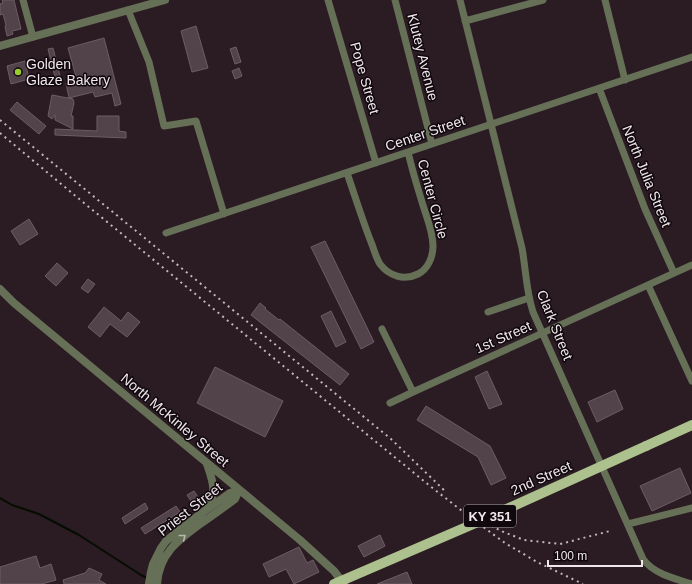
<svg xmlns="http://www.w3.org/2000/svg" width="692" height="584" viewBox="0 0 692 584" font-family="Arial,sans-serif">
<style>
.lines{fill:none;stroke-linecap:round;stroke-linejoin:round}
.stream{stroke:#050c00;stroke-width:2}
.building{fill:#52424a;stroke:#6e5c65}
.minor{stroke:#667057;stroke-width:7}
.tertiary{stroke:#667057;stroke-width:8}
.primary{stroke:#acc18d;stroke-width:10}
.rail{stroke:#c3b7be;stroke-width:2;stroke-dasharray:2 4;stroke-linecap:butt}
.primary-bridge{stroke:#acc18d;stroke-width:10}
.oneway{stroke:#b9b7b0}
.poi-dot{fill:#9bcb33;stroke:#0f080c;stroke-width:1.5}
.labels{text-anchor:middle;stroke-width:3;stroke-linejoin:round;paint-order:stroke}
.shield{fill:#0f080c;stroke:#ada3a9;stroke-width:1}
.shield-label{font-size:13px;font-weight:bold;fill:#f1e6ec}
.street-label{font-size:14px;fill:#f1e6ec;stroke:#0f080c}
.poi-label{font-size:14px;fill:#f1e6ec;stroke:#0f080c;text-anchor:start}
</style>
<rect width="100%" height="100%" fill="#2b1c24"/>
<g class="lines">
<path class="stream" d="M0,498l12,7 27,9 40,21 62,40 6,3"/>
</g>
<path class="building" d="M2,0h12l7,29 -9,2 1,3 -6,2 -2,-10 1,-1 -3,-11 -3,1v-11l3,-1z
M196,26l12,42 -16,4 -11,-41z
M104,38l17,66 -6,2 -3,-13 -17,4 -2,-5 -24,6 -3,-15 11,-3 -9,-32z
M236,47l5,15 -6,2 -5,-15z
M53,48l7,28 -5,1 -7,-28z
M25,61l4,18 -18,5 -4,-18z
M239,68l3,8 -7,3 -3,-8z
M52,95l21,4 1,4 -3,13h2v13l-18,-9v-5l-3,4 -4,-3z
M17,102l29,24 -7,8 -29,-24z
M97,116h22v15l7,1v6l-71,-3v-6l42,2z
M29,219l9,15 -18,11 -9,-14z
M325,241l49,101 -13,7 -50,-102z
M57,263l11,10 -12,13 -11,-10z
M88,279l7,5 -7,9 -7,-5z
M260,303l6,5 -1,1 14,11 1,-1 69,55 -9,11 -89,-70z
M104,307l17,14 7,-9 12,10 -13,15 -17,-13 -10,13 -12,-10z
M331,311l15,31 -10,5 -15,-31z
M215,367l68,34 -18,36 -68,-34z
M487,371l15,33 -13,5 -14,-32z
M615,390l8,19 -26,13 -9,-20z
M426,406l64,40 16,32 -15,7 -13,-28 -61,-37z
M680,468l11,25 -39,18 -12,-25z
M194,491l4,6 -7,4 -4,-6z
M145,503l3,6 -23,15 -3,-6z
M176,506l4,6 -35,22 -4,-6z
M380,535l5,11 -21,11 -6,-11z
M299,547l8,16 6,-3 6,12 -25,12 -8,-15 -17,8 -6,-13z
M36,556l4,12 11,-4 5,16 -14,4h-42v-17z
M89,568l13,6 -3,6 7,4h-42l-1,-4 22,-7z
M407,572l5,12h-35z"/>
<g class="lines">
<path class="minor" d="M23,0l10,37
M328,0l48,163
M395,0l37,144
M460,0l62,248c4,22 4,43 11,64l110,247c11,15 32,20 49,25
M605,0l20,80
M128,10l21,52 15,64 32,-5 28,93
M465,21l78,-21
M599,88l46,121 29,64
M347,173c8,23 15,46 24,69 3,7 5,16 9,22 9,12 24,17 38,10 10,-5 15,-17 15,-28 0,-15 -7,-30 -11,-44 -5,-16 -10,-33 -14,-50
M166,233l526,-176
M648,285l44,96
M488,312l41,-14
M382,329l31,63
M390,403l23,-11 279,-127
M628,524l64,-16"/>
<path class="tertiary" d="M0,46l165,-46
M0,289l14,14 286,237 34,31 10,13
M207,464c5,15 11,29 0,43
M149,584l2,-12 2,-8 8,-16 5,-7 37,-29 27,-19 9,-3
M157,584c2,-30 21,-44 43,-60 12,-8 24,-17 35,-25l4,-9"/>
<path class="primary" d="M646,446l46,-21"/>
<path class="rail" d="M0,120l391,319 55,53
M0,133l84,70 346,283 45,35 30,22 32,19 46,22
M481,520l20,11 23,9 36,4 50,-13"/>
<path class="primary-bridge" d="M334,584l144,-62 168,-76"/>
</g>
<defs><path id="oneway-chevron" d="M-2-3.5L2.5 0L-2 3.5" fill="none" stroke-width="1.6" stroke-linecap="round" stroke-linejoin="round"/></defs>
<use class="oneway" href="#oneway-chevron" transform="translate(183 537) rotate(-38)"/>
<circle class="poi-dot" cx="18" cy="72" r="4"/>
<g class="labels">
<rect class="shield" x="464" y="505" width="52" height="22" rx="3"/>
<g class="shield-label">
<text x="490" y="521">KY 351</text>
</g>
<g class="street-label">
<text transform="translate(423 57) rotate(76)" y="5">Klutey Avenue</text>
<text transform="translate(365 78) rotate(74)" y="5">Pope Street</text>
<text transform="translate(425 133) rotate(-19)" y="5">Center Street</text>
<text transform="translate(647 176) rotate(68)" y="5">North Julia Street</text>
<text transform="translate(433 199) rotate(75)" y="5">Center Circle</text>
<text transform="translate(555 325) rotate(68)" y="5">Clark Street</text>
<text transform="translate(503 337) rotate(-24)" y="5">1st Street</text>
<text transform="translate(175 420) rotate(40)" y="5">North McKinley Street</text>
<text transform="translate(541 478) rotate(-24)" y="5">2nd Street</text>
<text transform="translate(190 509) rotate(-38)" y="5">Priest Street</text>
</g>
<g class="poi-label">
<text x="26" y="69">Golden<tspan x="26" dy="16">Glaze Bakery</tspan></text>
</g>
</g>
<path d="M548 560v6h94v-6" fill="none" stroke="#f1e6ec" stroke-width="2"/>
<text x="554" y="560" font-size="12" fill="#f1e6ec" stroke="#0f080c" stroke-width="3" paint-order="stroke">100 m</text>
</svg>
